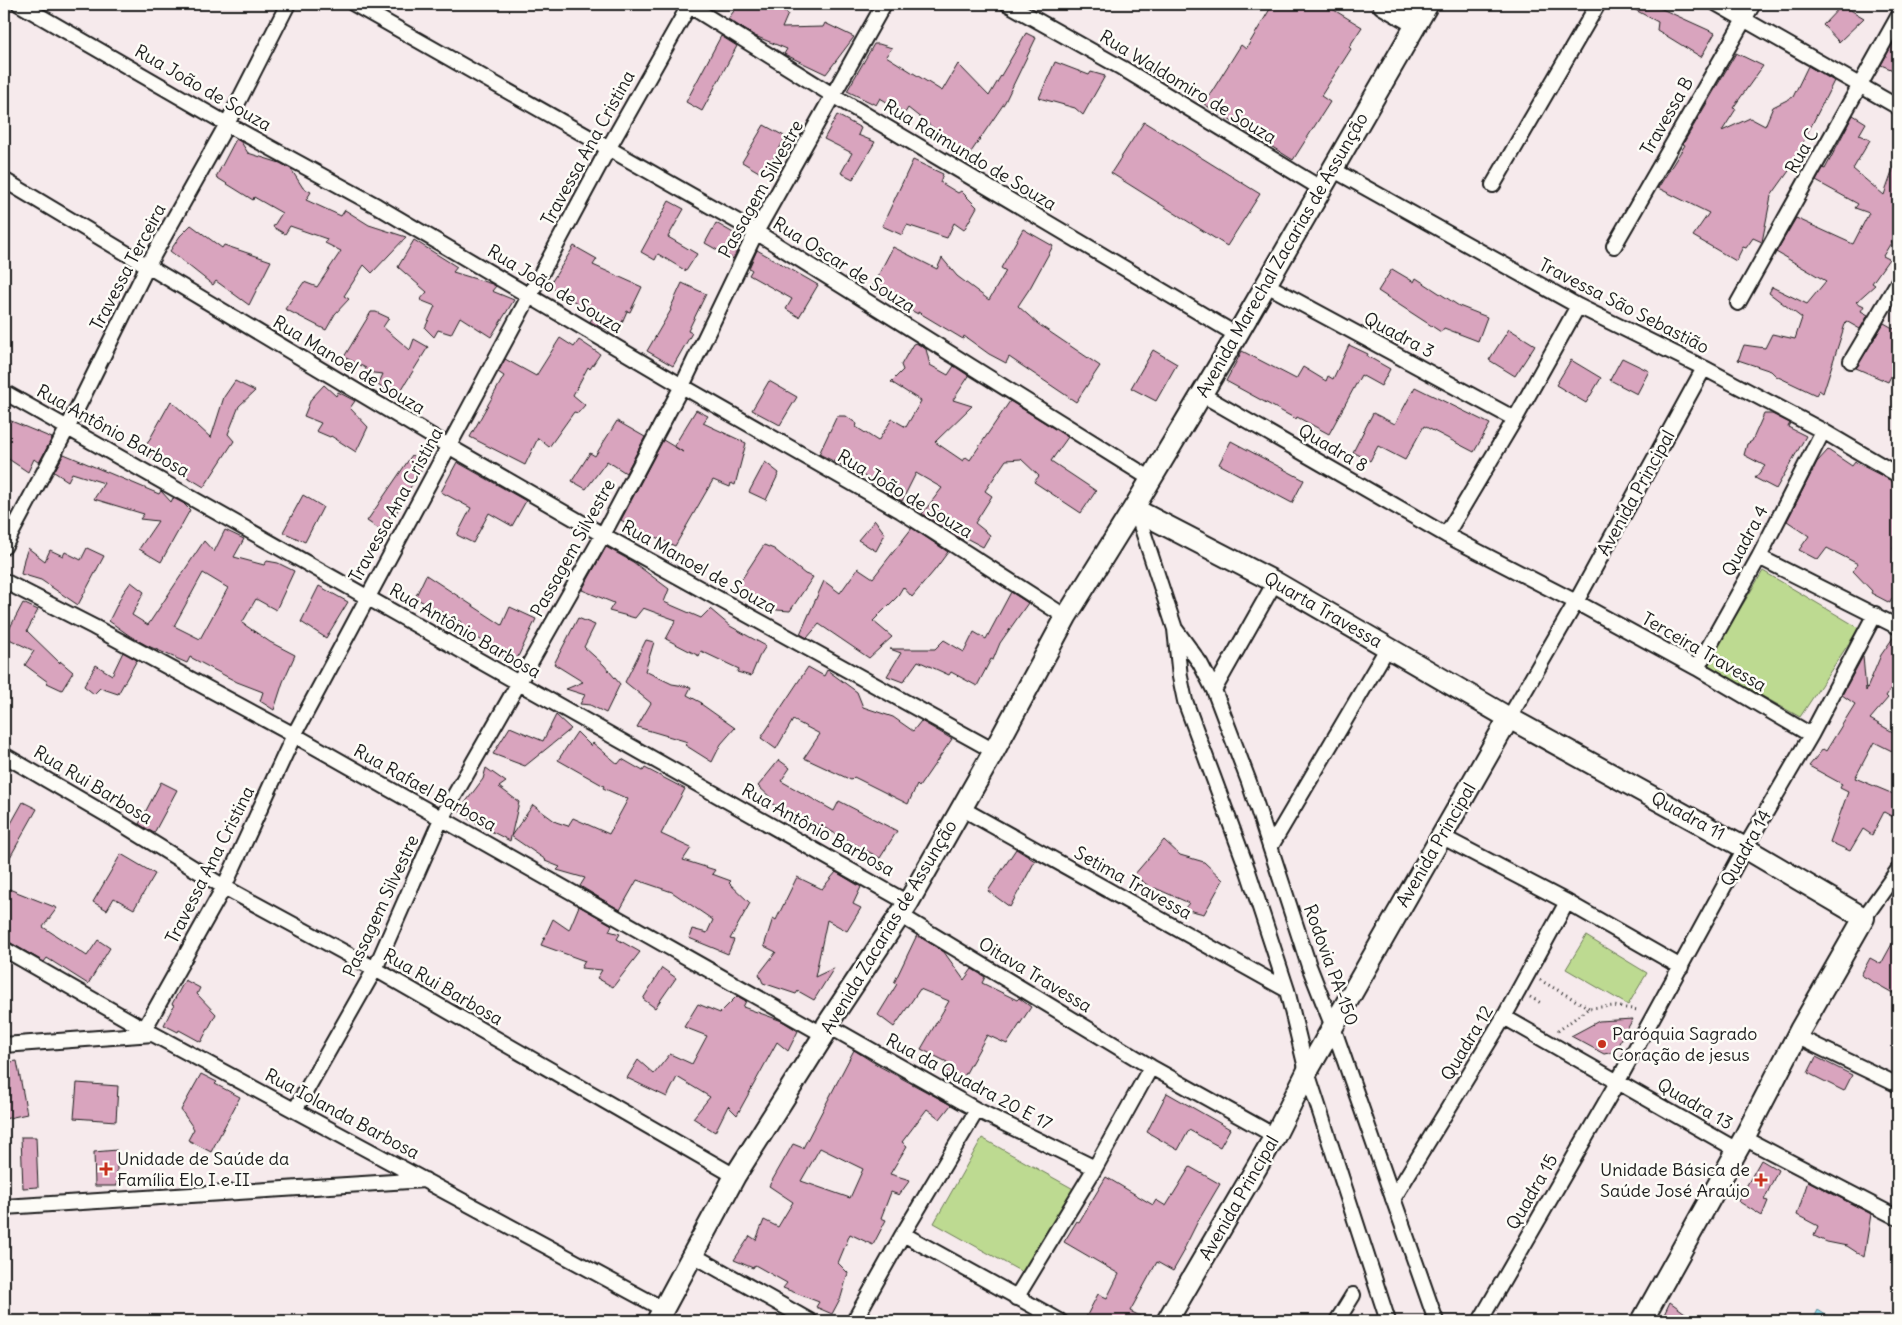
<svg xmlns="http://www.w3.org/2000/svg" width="1902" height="1325" viewBox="0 0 1902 1325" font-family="Delius,sans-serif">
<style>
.green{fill:#bdda91;stroke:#6c7b56}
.water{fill:#89d6e8;stroke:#5d8c96}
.building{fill:#d9a4be;stroke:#1c1c1c;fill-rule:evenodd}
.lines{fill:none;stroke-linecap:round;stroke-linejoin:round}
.street-casing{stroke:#1c1c1c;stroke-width:18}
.secondary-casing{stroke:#1c1c1c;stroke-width:24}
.path{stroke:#1c1c1c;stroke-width:3;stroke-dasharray:1 4;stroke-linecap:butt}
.street{stroke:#fdfcf7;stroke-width:14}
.secondary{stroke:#fdfcf7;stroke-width:20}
.poi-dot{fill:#c8321e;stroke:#fdfcf7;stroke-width:2}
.labels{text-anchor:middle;stroke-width:5;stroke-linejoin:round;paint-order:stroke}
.street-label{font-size:18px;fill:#1c1c1c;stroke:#fdfcf7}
.poi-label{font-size:18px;fill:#1c1c1c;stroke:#fdfcf7;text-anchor:start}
</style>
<rect width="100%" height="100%" fill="#f6eaec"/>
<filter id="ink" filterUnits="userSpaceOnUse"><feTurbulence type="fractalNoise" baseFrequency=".02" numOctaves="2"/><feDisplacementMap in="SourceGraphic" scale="10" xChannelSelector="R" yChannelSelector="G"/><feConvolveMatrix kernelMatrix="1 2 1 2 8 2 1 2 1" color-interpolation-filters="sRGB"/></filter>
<g filter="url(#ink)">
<path class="green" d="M1763,571l96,57 -59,89 -94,-52z
M1586,936l61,37 -19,32 -62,-36z
M982,1138l95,53 -48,85 -95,-53z"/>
<path class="water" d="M1818,1310l17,11h-16l-5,-3z"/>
<path class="building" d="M739,4h36l13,10 -6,14 41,-1 2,-4 29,14 -28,37 -42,-20 3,-5 -32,-13 -27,-17z
M1273,4h51l38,23 -13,20 2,2 -30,47 9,6 -37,58 -89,-56 37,-59 5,4z
M1624,4h27l64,29 -14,24 -44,-27 1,-8z
M1842,5l22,13 -25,24 -16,-17z
M1026,33l10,5 -31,64 -36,53 -20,-9 2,-4 -43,-34 -3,5 -25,-15 -4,7 -29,-14 27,-47h5l13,4 -6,8 56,35 16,-27 31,32z
M1898,34v38l-17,-7z
M721,36l16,10 -35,65 -16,-9z
M1736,53l27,13 -30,42 3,1 -14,22 28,-13 15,8 8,-19 20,-10 15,-31 26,15 -40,79 2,1 -25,35 -9,46 -9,-4 -7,10 -3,-1 -7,14 -43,-25 16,-23 -51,-25 27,-43 -2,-1z
M1055,62l34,13 2,-3 14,4 -22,39 -8,-7 -36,-10z
M837,115l24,13 -3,7 17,7 -22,37 -12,-6 11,-20 -28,-14z
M1853,115l13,8 -7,12 11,5 -17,29 31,26 12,-34h2v70l-15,25 6,3 -17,24 3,2 -19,17 8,4 -3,5 7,4 -8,14 -14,-8 -23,72 -4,-3 -3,5 -40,-19 -5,-5 -33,-11 6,-15 21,3 7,-14 23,5 7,-21 -33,-25 3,-6 35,17 19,-23 -50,-29 20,-34 57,26 16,-31 -14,-5 3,-4 -42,-23 7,-13 2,1z
M1144,122l116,72 -33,52 -116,-73z
M764,125l22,12 -22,38 -22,-13z
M236,139l5,3 7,11 32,10 11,6 12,19 8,4 -5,8 35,16 4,-6 24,15 37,12 -34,36 -8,-8 -20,31 5,3 -14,15 -9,16 -41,-21 19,-27 13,5 24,-36 -16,-8 2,-4 -37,-13 -5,8 -12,-7 9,-14 -28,-16 -1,3 -37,-23z
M913,160l30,14 -3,8 18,11 3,-2 16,16 -13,23 -10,-7 -7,15 -40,-13 -5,10 -20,-9z
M669,201l15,8 -16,28 29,17 -11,17 -28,-17 -3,6 -14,-8z
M716,223l26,15 -2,2 2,1 -9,18 -28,-16z
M191,225l31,23 2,-3 47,16 -22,44 -33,-24 -3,4 -43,-34 10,-15z
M1023,229l30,17 -23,42 -12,18 20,18 62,42 -24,36 -67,-45 -3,6 -17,-9 -25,-18 -1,3 -45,-27v2l-47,-25 22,-42 44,22 5,-11 15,18 32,24 17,-29 -5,-3z
M414,240l43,27 -4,5 39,12 4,2 -4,5 22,9 -23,37 -31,-20 -9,17 -13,-4 -4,7 -9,-9 10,-22 -15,-6 7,-8 -29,-25z
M574,246l23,13 -4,6 49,22 -12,25 -3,-1 -10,23 -27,-12 4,-7 -18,-10 1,-2 -28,-17z
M757,250l61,35 -19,32 -13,-8 6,-10 -43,-24 3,-5 -3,-2z
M1392,269l22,13 2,-4 43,28 28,11 -9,24 -34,-13 -3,4 -63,-41z
M682,283l24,11 -18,37 4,2 -19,33 -26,-15 24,-41 -1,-1z
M371,312h5l13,6 -6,9 27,23 4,-11 14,8 -28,45 -13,-1 -9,-6 5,-11 -19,-2 2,-4 -22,-11z
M1884,323l14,8v32l-10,19 -32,-14z
M1509,329l26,16 -20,31 -26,-16z
M560,338l14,9 5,-7 21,14 -10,15 -2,-2 -15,28 12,10 -7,8 -4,-1 -25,35 -11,-9 -13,27 -55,-28 34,-61 -6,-4 7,-13 31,17z
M916,343l10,6 4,16 18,10 6,-9 15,10 -16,24 19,6 -37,36 28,19 3,-4 4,3 40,-59 58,36 -17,24 45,30 -15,22 -47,-31 5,-6 -18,-17 -15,1 -21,31 7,5 -17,27 15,12 -7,12 -17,-9 -1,2 -7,-3 -36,-23 20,-26 -26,-15 -14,28 -15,-8 3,-4 -71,-35 18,-38h9l11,8 -1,3 22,14 14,-22 14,8 15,-26 -30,-19 12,-12 -2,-5 12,-21z
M1349,345l19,9 -1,2 23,13 -9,17 -20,-11 -32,59 -32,-17 -1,2 -70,-38 16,-30 54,28 7,-12 23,14 2,-5 5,3z
M1153,350l24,14 -21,37 -25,-13z
M1622,358l27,13 -12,23 -27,-14z
M1571,360l30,18 -15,25 -30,-18z
M235,381l20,10 -16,15 -11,28 6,7 -30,46 -20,-12 4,-9 -30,-5 -16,-8 29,-52 40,37 13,-41z
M769,381l28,16 -17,28 -28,-15z
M324,385l12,11 2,-4 17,9 -5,7 18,19 -12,25 -25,-16 -1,1 -14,-6 5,-8 -17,-7 7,-17z
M1415,387l75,37 -16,28 -50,-26 -19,34 -27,-14 -8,15 -17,-9 20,-39 22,11z
M696,410l12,6 -5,7 43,20 -11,42 -4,-2 -1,4 -17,-7 -38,66 -29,-13 -3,3 -9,-5v-2l-13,-9 42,-80 20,12 -9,-6z
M1764,414h8l18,9 -2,4 18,9 -30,53 -21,-11 10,-12 -21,-11 3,-11 5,-3z
M4,418l48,20 -13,25 -5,-4 -6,13 -24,-16z
M617,421l28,16 -19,36 -19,-12 -21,28 -14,-8 18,-28 5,3z
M1231,441l73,39 -12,23 -73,-39z
M1828,450l24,16 3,-4 43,22v55l-5,10 5,2v51l-6,-4 -2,5 -19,-10 1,-2 -19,-20 5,-7 -31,-16 -9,12 -19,-10 10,-14 -22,-15 30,-59z
M64,454l95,40 2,-3 10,11 2,-4 10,5 7,7 -29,52 -22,-13 19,-28 -18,-2 4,-5 -50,-15 10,-16 -32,-10 -4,8 -14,-9z
M412,455l11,10 -2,6 -21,32 -4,11 -3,-3 -11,20 -15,-10z
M457,462l69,39 -14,25 -23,-13 -16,30 -16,-8 14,-27 -30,-16z
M765,462l14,11 -13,27 -17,-8z
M303,495l20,12 -18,35 -22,-10z
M875,520l10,14 -9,17 -18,-11z
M912,528l36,24 -14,19 -22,26 -9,-10 -6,10 -24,24 19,16 -23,21 -50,-34 -12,14 -7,-4 24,-53 16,12 18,-25 15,10z
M225,530l19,9 -10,18 30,8 3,-4 11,2 16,8 -18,39 -20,-11 -14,24 28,19 25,13 -12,27 -9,28 -14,-9 3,-9 -26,-10 -47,-25 -3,6 -41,-18 -16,-9 -21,-15 14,-28 8,-11 13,10 -12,23 16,10 56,-84 10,11zM203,573l25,15 -28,51 -26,-13z
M764,545l10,4 31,25 8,3 -23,34 -13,-1 -19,-9 1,-3 -23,-10z
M606,547l27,15 36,27 -5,13 37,16 9,-9 20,17 36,20 -7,11 -8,19 -14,-4 2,-3 -38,-18 -2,5 -33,-17 10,-19 -33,-12 -8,10 -26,-7 5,-8 -32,-13z
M28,548l17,13 5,-11 13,6 2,-4 16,8 6,-12 17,8 -26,49 -37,-25 -20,-6 3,-15z
M426,575l76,50 8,-18 26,12 -21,44 -26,-13 2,-3 -32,-22 2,-3 -46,-24z
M319,586l29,16 -22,36 -25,-16z
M1011,592l17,11 -28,40 -7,17 -2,-1 -14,27 -26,-14 -2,3 -31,-14 -15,21 -16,-6 14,-23 -11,-4h45l9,-9 20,12 10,-20 12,7z
M23,603l15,7 -11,21 33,32v-2l13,11 -11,18 -15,-7 1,-1 -23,-17 9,-14 -29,-14z
M578,618l17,7 -11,22 20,18 16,19 -14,29 -16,-8 -10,-1 5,-9 -19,-6 17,-7 -29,-18z
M1895,635l3,1v43l-12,17 2,2 -18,21 28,16v19l-24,-12 -19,36 43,18v14l-5,7 -9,-5 -12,23 -9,-6 -13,22 -20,-9 18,-50 -8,-4 2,-4 -33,-18 14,-17 3,2 29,-47 -13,-9 21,-39 3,35 15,-36z
M646,640l8,2 -9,29 27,13 19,3 -4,8 15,8 -1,1 34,24 -14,16 -9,18 -27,-17 3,-3 -51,-15 14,-24 -26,-21z
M123,652l14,8 -19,34 -18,-6 -6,6 -10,-8 12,-21 16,10z
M808,667l16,9 3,-6 30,22 6,15 30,10 20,14 8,-10 31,18 -33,48 -2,-2 -9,19 -54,-27 -3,3 -47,-22 16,-24 -27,-14 -17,29 -15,-11z
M556,715l15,14 -46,37 -32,-12 17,-27 33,14z
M577,732l14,14 2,-3 25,21 4,-5 21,12 2,-3 40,21 -24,45 30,14 -8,12 32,10 -3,4 19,7 -2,2 21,20 -20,36 4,1 -6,14 -39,-16 3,-9 15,4 6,-13 -41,-28 -35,-12 -17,30 -40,-24 5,-8 -28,-8 3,-3 -15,-6 1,-1 -35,-24 22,-31 23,17 12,4 5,-8 36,16 19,-35 -25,-11 1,-2 -46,-26z
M779,760l11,8 -9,13 53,30 5,-10 58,30 -17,27 -55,-30 -57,-26 3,-4 -13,-12z
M486,768l20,14 -7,5 20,15 -9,39 -40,-21 -11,-9 24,-32z
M161,782l16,8 -23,43 -15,-9z
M23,802l14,7 -33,59v-32z
M1164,840l16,15 24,7 19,18 -19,34 -20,-5 5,-6 -34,-15 -1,2 -20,-15z
M1016,849l19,12 -25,46 -22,-16z
M121,854l34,20 -21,35 -20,-11 -7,12 -14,-8z
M836,872l25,15 -8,17 8,4 -14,23 -20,-11 -12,57 19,-9 -20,32 -16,-9 -2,3 -33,-11 -4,-9 17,-22 -12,-6 9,-28 3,2 21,-43 25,12z
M4,887l53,21 -14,19 44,29 11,-16 12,8 -22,36 -41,-26 -3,4 -40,-23z
M579,906l33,19 -3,6 11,3 -3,5 23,13 -27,35 -16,-9 5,-8 -21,-2 4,-7 -44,-16 12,-26 16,11z
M1898,933v63l-37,-21 9,-17 11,6z
M917,935l27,17 20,28 8,-11 13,8 -3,6 35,17 2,-2 12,9 -24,37 -20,-9 -26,47 -18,-13 4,-7 -26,-13 28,-48 -29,-12 -26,38 -16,-12 19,-31 -3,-1z
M662,968l14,10 -21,30 -12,-9z
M185,980l15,8 -3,6 19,20 -15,28 -22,-12 -1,2 -14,-7 10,-20 -2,-1z
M737,996l9,5 -3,6 39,14 16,10 -10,20 -11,-9 -40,73 -9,-9 -13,26 -22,-14 17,-21 -33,-20 -10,20 -40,-19 11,-18 16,14 16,-20 22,10 15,-28 -23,-9 14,-23 22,9z
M1633,1019l-19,33 -10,2 -33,-18 28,-15z
M854,1050l25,16 72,39 -11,14 -13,-10 -25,33 5,4 -17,28 20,6 -11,15 -8,-3 -10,26 5,2 -13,25 -23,-11 -12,29 10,10 -7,24 -9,17 -16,-7 3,-5 -36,-14 4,-5 -32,-18 -2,3 -19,-8 16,-24 6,4 8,-20 14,7 15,-25 -24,-16 24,-42 10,4zM820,1148l43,21 -13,29 -49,-17z
M1816,1057l36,18 -8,16 -36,-18z
M17,1061l10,53 -23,5v-56z
M201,1074l16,8 -2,2 25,13 -29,55 -23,-12 6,-11 -13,-19z
M77,1083l41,3 -2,35 -42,-3z
M1167,1093l63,36 -10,18 -31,-17 -11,20 -31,-18z
M21,1137h15l2,50 -15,1z
M117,1150v36h-22l-1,-34z
M1761,1160l17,10 -14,30 4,1 -6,15 -24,-15z
M1190,1167l30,17 -23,39 -13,26 1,1 -12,21 -16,-9 -27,49 20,10h-66l14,-27 9,4 12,-24 -55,-32 13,-21 2,1 27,-45 47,28 3,-5 10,6z
M1808,1181l63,33 -7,43 -17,-11 -20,-4 -13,-6 4,-10 -21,-11z
M1670,1302l26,19h-35z"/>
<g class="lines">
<defs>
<path id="street" d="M19,4l208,120 150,82 305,180 219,125 165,106
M354,4l402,228 395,247
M687,4l147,92 403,239
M1008,4l114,64 200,121
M1717,4l181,103
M1332,169l246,137 126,62 119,63 75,44
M4,180l446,267 153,88 391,216
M1493,185l105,-181
M1614,246l139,-242
M1265,284l250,135
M1738,303l160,-286
M1851,361l47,-79
M4,392l904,511
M1201,394l245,141 130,67 121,66 114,67
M1136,510l39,119 5,48 5,24 63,170 39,119 20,82 81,249
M1446,535l69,-116 63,-113
M4,547l64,-120 80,-162 79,-141 61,-120
M1759,557l139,70
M4,581l90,46 200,108 530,300
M1176,630l24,33 14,27 35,92 60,184 24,61 103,294
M1697,668l62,-111 64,-126
M1214,690l61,-108
M1509,718l67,-116 128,-234
M4,755l110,64 110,68 151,82 360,207
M961,808l326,182
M1441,836l126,66 114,65
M1271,846l117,-199
M900,915l251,152 124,69
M1864,918l34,-48
M4,949l149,85 510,275
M1504,1017l233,133
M827,1025l150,85 118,58
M145,1028l79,-141 70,-152 314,-586 82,-145
M1796,1036l102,49
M4,1045l149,-11
M295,1110l80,-141 66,-150 162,-284 79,-149 74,-154 128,-228
M1744,1138l154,80
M1393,1199l111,-182 63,-115
M4,1207l421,-27
M903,1234l157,87
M693,1255l117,66
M1016,1298l79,-130 56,-101
M854,1321l49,-87 74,-124
M1337,1321l16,-26
M1480,1321l138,-240 127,-233 66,-113 64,-121"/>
<path id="secondary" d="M1383,4l33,19
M1135,506l1,4 139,72 234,136 236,130 119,70 -64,112 -56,108 -102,183
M657,1321l78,-145 89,-141 3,-10 81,-122 86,-152 72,-134 69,-111 102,-171 191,-331
M1167,1321l108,-185 32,-64 202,-354"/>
</defs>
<use href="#street" class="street-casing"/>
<use href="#secondary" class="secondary-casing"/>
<path class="path" d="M1540,980l49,28
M1530,997l11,6
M1558,1031l31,-23 25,-2 24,4"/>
<use href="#street" class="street"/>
<use href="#secondary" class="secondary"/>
</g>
</g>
<g class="poi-dot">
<circle cx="1602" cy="1044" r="5"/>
<path d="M103.5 1161.5h5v5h5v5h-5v5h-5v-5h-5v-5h5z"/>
<path d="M1758.5 1172.5h5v5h5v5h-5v5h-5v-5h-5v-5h5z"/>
</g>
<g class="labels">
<g class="street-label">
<text transform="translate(1188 87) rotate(31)" y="6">Rua Waldomiro de Souza</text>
<text transform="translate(203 88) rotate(30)" y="6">Rua João de Souza</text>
<text transform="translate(1667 116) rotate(-60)" y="6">Travessa B</text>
<text transform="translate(588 148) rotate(-61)" y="6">Travessa Ana Cristina</text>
<text transform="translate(1802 151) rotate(-61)" y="6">Rua C</text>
<text transform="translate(970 155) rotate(31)" y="6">Rua Raimundo de Souza</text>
<text transform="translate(761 189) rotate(-61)" y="6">Passagem Silvestre</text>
<text transform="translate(1282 255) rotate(-60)" y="6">Avenida Marechal Zacarias de Assunção</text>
<text transform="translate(844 265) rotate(32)" y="6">Rua Oscar de Souza</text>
<text transform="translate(128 267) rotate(-62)" y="6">Travessa Terceira</text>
<text transform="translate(555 289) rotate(31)" y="6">Rua João de Souza</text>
<text transform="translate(1624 306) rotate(27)" y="6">Travessa São Sebastião</text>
<text transform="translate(1399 335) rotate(28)" y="6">Quadra 3</text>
<text transform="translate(349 365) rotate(31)" y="6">Rua Manoel de Souza</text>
<text transform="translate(113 431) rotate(29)" y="6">Rua Antônio Barbosa</text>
<text transform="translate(1333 448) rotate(30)" y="6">Quadra 8</text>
<text transform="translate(1636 493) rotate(-61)" y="6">Avenida Principal</text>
<text transform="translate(905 494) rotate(31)" y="6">Rua João de Souza</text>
<text transform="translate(396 505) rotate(-61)" y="6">Travessa Ana Cristina</text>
<text transform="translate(1745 541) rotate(-62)" y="6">Quadra 4</text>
<text transform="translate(573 548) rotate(-61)" y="6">Passagem Silvestre</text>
<text transform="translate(699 567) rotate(29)" y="6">Rua Manoel de Souza</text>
<text transform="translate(1323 610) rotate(30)" y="6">Quarta Travessa</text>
<text transform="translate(465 631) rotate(30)" y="6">Rua Antônio Barbosa</text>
<text transform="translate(1704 652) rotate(30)" y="6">Terceira Travessa</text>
<text transform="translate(93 785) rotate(31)" y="6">Rua Rui Barbosa</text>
<text transform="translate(425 788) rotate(29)" y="6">Rua Rafael Barbosa</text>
<text transform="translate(1688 816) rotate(29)" y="6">Quadra 11</text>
<text transform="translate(818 830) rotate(29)" y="6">Rua Antônio Barbosa</text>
<text transform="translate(1436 845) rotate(-60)" y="6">Avenida Principal</text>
<text transform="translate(1746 848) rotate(-61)" y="6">Quadra 14</text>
<text transform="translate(210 865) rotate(-63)" y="6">Travessa Ana Cristina</text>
<text transform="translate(1133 883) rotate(29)" y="6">Setima Travessa</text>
<text transform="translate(381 906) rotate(-65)" y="6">Passagem Silvestre</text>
<text transform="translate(889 927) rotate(-59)" y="6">Avenida Zacarias de Assunção</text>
<text transform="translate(1331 965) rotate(70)" y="6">Rodovia PA-150</text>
<text transform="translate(1035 975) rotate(31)" y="6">Oitava Travessa</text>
<text transform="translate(443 987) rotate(30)" y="6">Rua Rui Barbosa</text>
<text transform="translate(1467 1043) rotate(-59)" y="6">Quadra 12</text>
<text transform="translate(969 1082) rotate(28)" y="6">Rua da Quadra 20 E 17</text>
<text transform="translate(1695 1104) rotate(30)" y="6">Quadra 13</text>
<text transform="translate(342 1114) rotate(28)" y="6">Rua Iolanda Barbosa</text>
<text transform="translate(1532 1192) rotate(-60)" y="6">Quadra 15</text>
<text transform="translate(1239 1198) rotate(-60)" y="6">Avenida Principal</text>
</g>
<g class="poi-label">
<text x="1612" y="1040">Paróquia Sagrado<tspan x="1612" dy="21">Coração de jesus</tspan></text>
<text x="117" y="1165">Unidade de Saúde da<tspan x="117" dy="21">Família Elo I e II</tspan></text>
<text x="1750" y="1176" text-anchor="end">Unidade Básica de<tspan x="1750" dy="21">Saúde José Araújo</tspan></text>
</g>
</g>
<rect width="1902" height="1325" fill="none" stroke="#fdfcf7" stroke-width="20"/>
<rect x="10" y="10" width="1882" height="1305" fill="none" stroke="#1c1c1c" stroke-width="2" filter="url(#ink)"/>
</svg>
